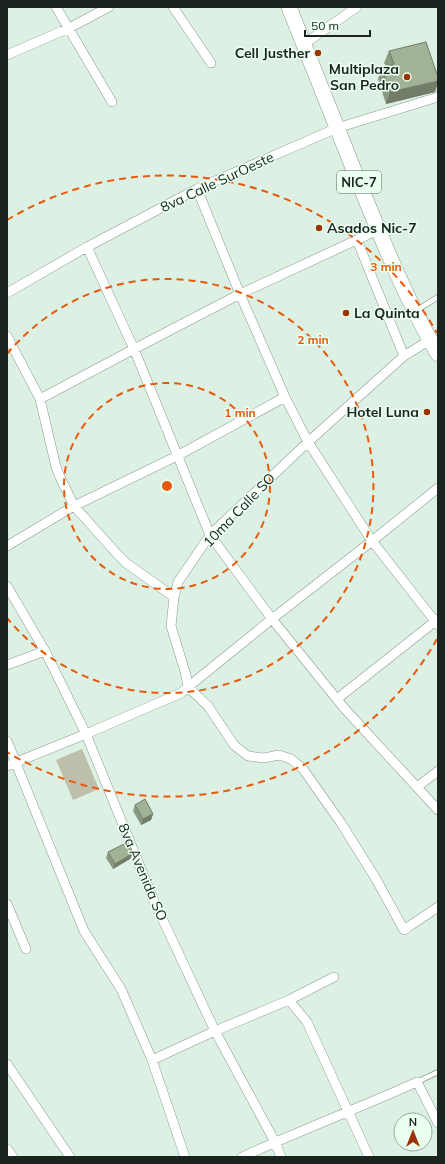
<svg xmlns="http://www.w3.org/2000/svg" width="445" height="1164" viewBox="0 0 445 1164" font-family="Mulish,sans-serif">
<style>
.green{fill:#bebfaa}
.lines{fill:none;stroke-linecap:round;stroke-linejoin:round}
.service-casing{stroke:#889b8e;stroke-width:6}
.minor-casing{stroke:#889b8e;stroke-width:10}
.trunk-casing{stroke:#889b8e;stroke-width:16}
.service{stroke:#fff;stroke-width:4.5}
.minor{stroke:#fff;stroke-width:9}
.trunk{stroke:#fff;stroke-width:15}
.wall{fill:#8a9981}
.shaded-wall{fill:#717d69}
.building{fill:#a1b296;stroke:#717d69}
.ring{fill:none;stroke:#e8590c;stroke-width:2;stroke-dasharray:7 5}
.poi-dot{fill:#993403;stroke:#eafff0;stroke-width:1.5}
.labels{text-anchor:middle;stroke-width:3;stroke-linejoin:round;paint-order:stroke}
.shield{fill:#eafff0;stroke:#5a665e;stroke-width:1}
.shield-label{font-size:13px;font-weight:bold;fill:#1c241f}
.poi-label{font-size:14px;font-weight:bold;fill:#1c241f;stroke:#eafff0;text-anchor:end}
.street-label{font-size:14px;fill:#1c241f;stroke:#eafff0}
.centre{fill:#e8590c;stroke:#eafff0;stroke-width:2}
.ring-label{font-size:12px;text-anchor:middle;font-weight:bold;fill:#e8590c;stroke:#eafff0;stroke-width:3;stroke-linejoin:round;paint-order:stroke}
</style>
<rect width="100%" height="100%" fill="#dcf1e3"/>
<path class="green" d="M82,749l17,40 -26,11 -17,-40z"/>
<g class="lines">
<defs>
<path id="service" d="M417,310l21,-13
M417,1082l21,-10"/>
<path id="minor" d="M56,7l56,95
M173,7l38,56
M304,44l53,-37
M7,55l62,-27 40,-21
M197,189l43,105 45,103 23,45 64,99 66,84
M357,240l47,116
M87,247l47,102 76,186 62,84 72,89 94,102
M7,293l80,-46 110,-58 140,-61 101,-31
M7,336l33,63 16,68 4,10 14,29 44,49 8,8 48,34
M40,399l94,-50 106,-55 138,-64
M438,488l-66,53 -100,78 -84,68 20,19 26,39 14,11 16,2 15,-3 12,4 12,10 38,54 35,56 28,51 7,-5 27,-18
M7,546l67,-40 103,-50 108,-59
M7,586l38,65 41,83 68,167 61,130 60,111 6,15
M7,665l38,-14
M337,699l101,-80
M7,741l77,190 37,58 31,71 33,97
M7,766l79,-32 95,-41 7,-6 -2,-12 -15,-49 3,-29 4,-15 32,-47 98,-93 96,-86 26,-16
M417,787l21,-16
M7,904l19,45
M289,1000l18,22 62,135
M152,1060l63,-29 74,-31 45,-23
M7,1064l63,93
M7,1149l6,8
M242,1157c57,-26 117,-49 175,-75l21,41"/>
<path id="trunk" d="M289,7c24,61 48,121 72,181 23,56 46,113 77,166"/>
</defs>
<use href="#service" class="service-casing"/>
<use href="#minor" class="minor-casing"/>
<use href="#trunk" class="trunk-casing"/>
<use href="#service" class="service"/>
<use href="#minor" class="minor"/>
<use href="#trunk" class="trunk"/>
</g>
<path class="wall" d="M389,51l46,41 -49,12 -8,-25 4,-11 4,-2 -2,-3z
M135,805l18,9 -2,6 -10,5 -8,-14z
M108,852l22,7 -17,10 -7,-11z"/>
<path class="shaded-wall" d="M438,81v2l-3,9 -49,12 4,-12z
M153,814l-2,6 -10,5 2,-6z
M133,853l-3,6 -17,10 2,-5z"/>
<path class="building" d="M426,42l12,35v4l-48,11 -8,-24 12,-4 -5,-13z
M145,799l8,15 -10,5 -8,-14z
M128,842l5,11 -18,11 -7,-12z"/>
<g class="ring">
<circle cx="167" cy="486" r="103"/>
<path d="M7 354A207 207 0 1 1 7 618"/>
<path d="M437 639A310 310 0 0 1 7 752M7 220A310 310 0 0 1 437 333"/>
</g>
<g class="poi-dot">
<circle cx="318" cy="53" r="4"/>
<circle cx="407" cy="77" r="4"/>
<circle cx="319" cy="228" r="4"/>
<circle cx="346" cy="313" r="4"/>
<circle cx="427" cy="412" r="4"/>
</g>
<g class="labels">
<rect class="shield" x="337" y="171" width="44" height="22" rx="3"/>
<g class="shield-label">
<text x="359" y="187">NIC-7</text>
</g>
<g class="poi-label">
<text x="310" y="58">Cell Justher</text>
<text x="399" y="74">Multiplaza<tspan x="399" dy="16">San Pedro</tspan></text>
<text x="327" y="233" text-anchor="start">Asados Nic-7</text>
<text x="354" y="318" text-anchor="start">La Quinta</text>
<text x="419" y="417">Hotel Luna</text>
</g>
<g class="street-label">
<text transform="translate(217 182) rotate(-25)" y="5">8va Calle SurOeste</text>
<text transform="translate(239 510) rotate(-46)" y="5">10ma Calle SO</text>
<text transform="translate(143 872) rotate(67)" y="5">8va Avenida SO</text>
</g>
</g>
<circle cx="167" cy="486" r="6" class="centre"/>
<g class="ring-label">
<text x="386" y="271">3 min</text>
<text x="313" y="344">2 min</text>
<text x="240" y="417">1 min</text>
</g>
<rect width="445" height="1164" fill="none" stroke="#1c241f" stroke-width="16"/>
<g transform="translate(413 1132)"><circle r="19" fill="#eafff0" stroke="#98a79c"/>
<path d="M0-3L7 15L0 10L-7 15Z" fill="#993403"/>
<text y="-6" font-size="11" font-weight="bold" text-anchor="middle" fill="#1c241f">N</text>
</g>
<path d="M305 30v6h65v-6" fill="none" stroke="#1c241f" stroke-width="2"/>
<text x="311" y="30" font-size="12" fill="#1c241f" stroke="#eafff0" stroke-width="3" paint-order="stroke">50 m</text>
</svg>
